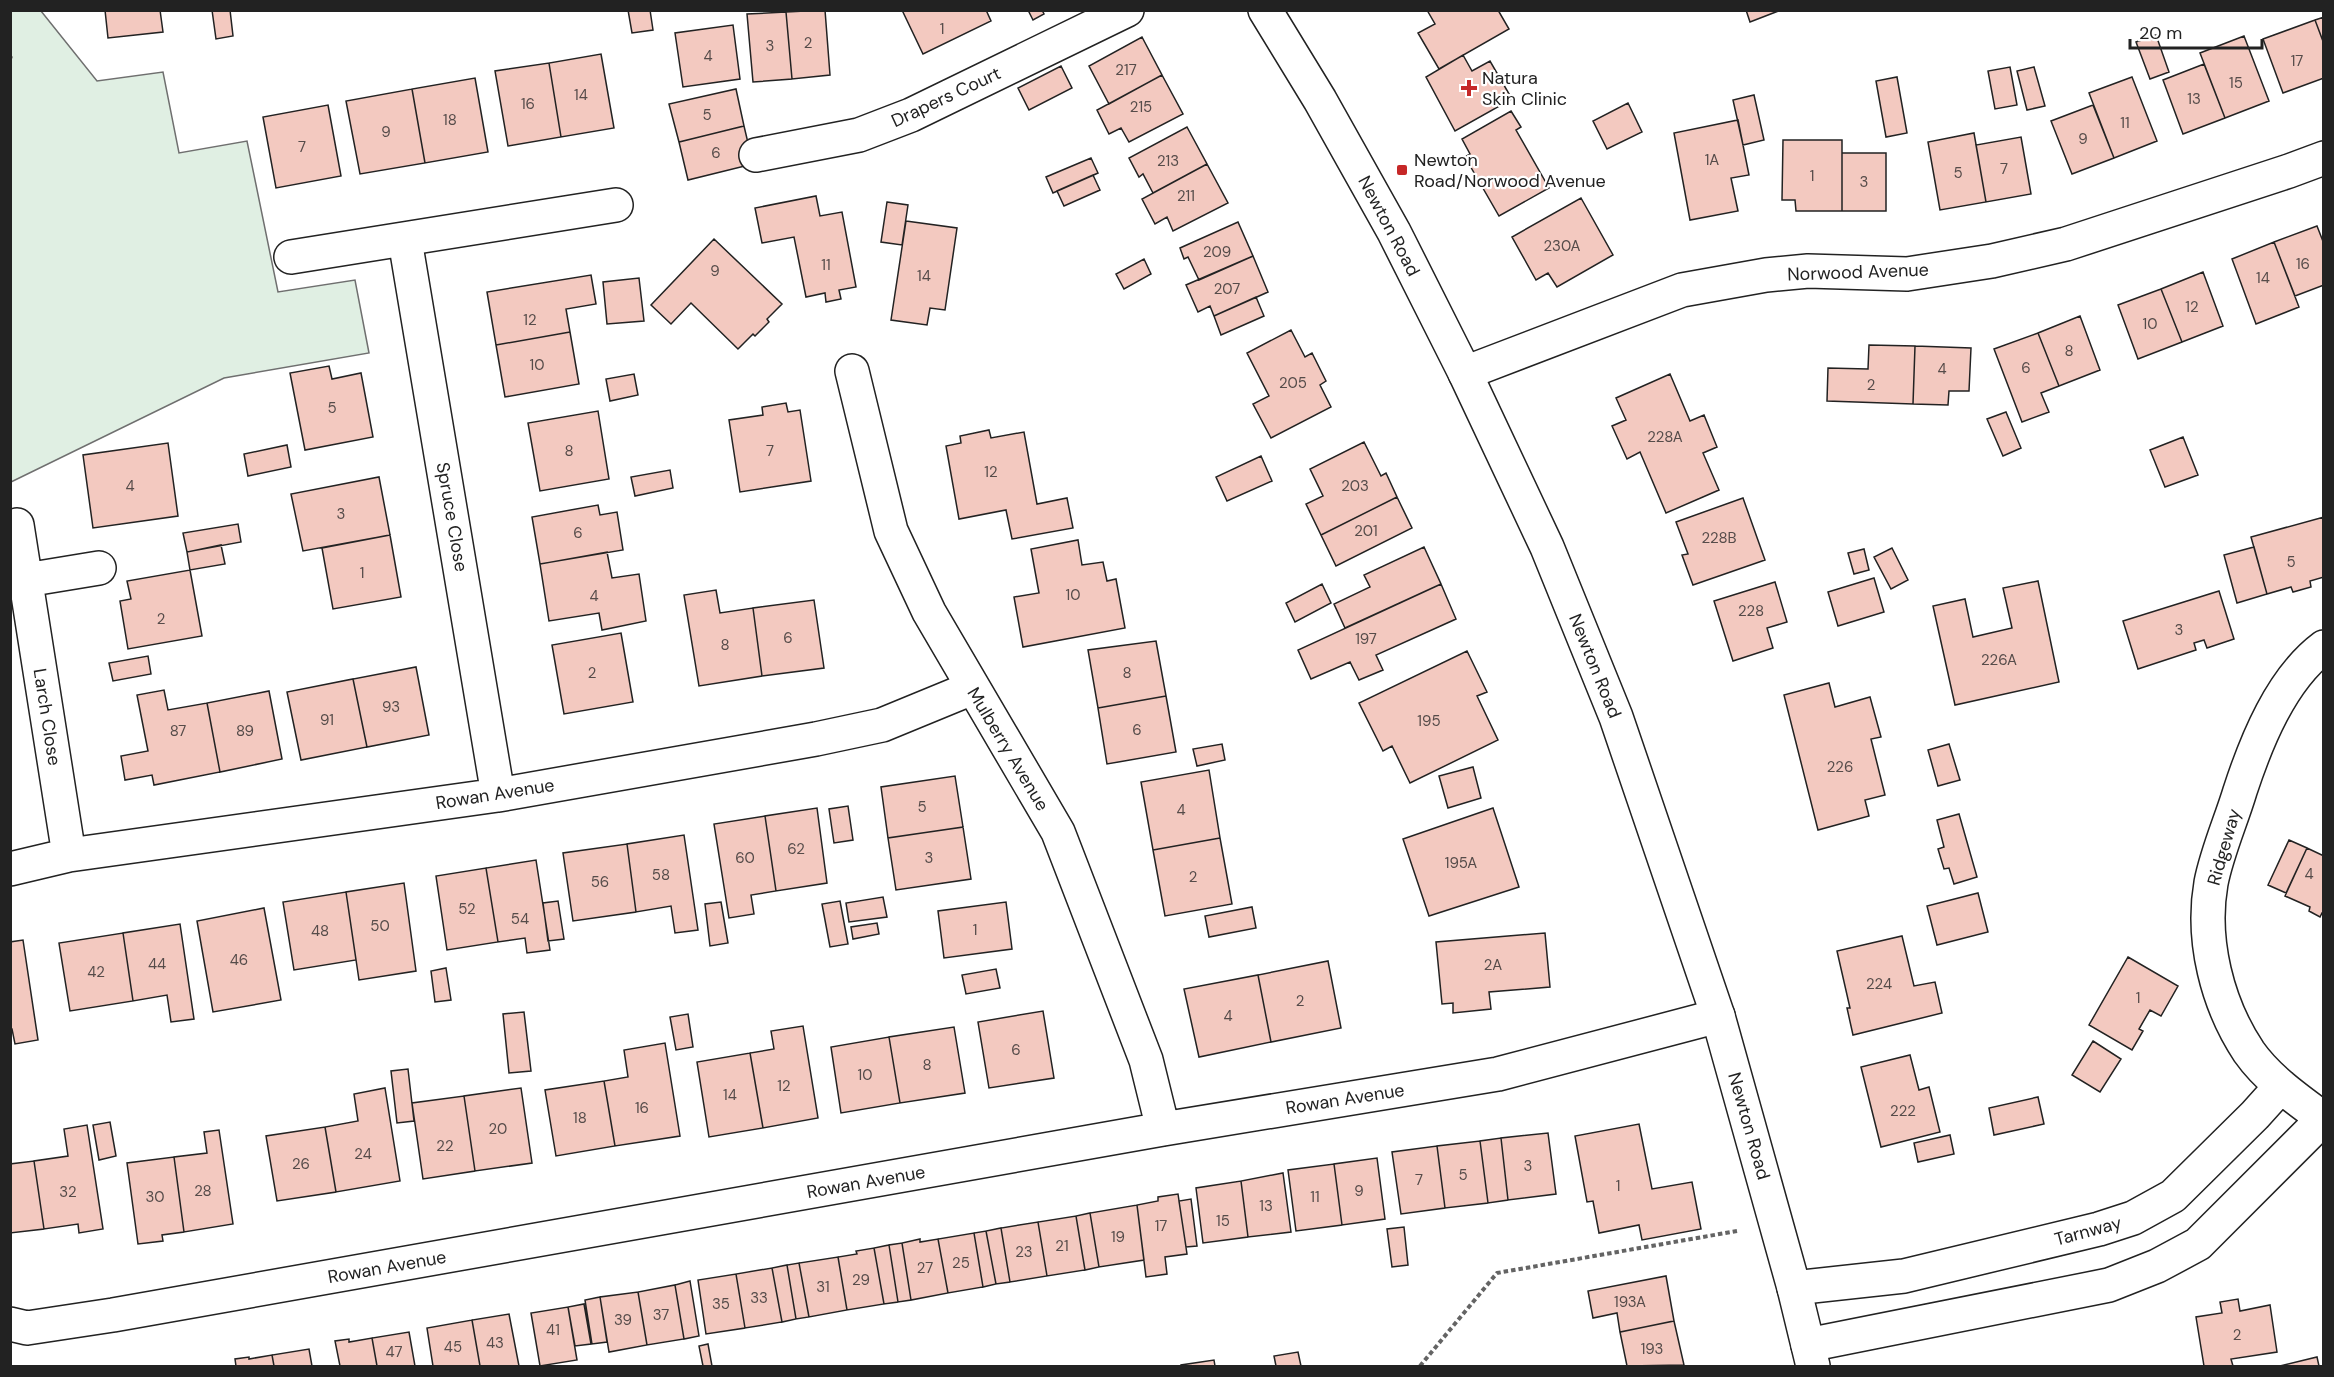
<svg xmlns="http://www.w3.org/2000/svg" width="2334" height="1377" viewBox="0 0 2334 1377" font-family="'DM Sans',sans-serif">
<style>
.green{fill:#e0efe3;stroke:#6f6f6f;stroke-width:1.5}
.building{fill:#f3c9c0;stroke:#222;stroke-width:1.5}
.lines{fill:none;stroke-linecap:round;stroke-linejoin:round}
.minor-casing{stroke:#222;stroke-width:36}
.major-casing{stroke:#222;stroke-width:36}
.path{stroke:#646464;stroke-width:4;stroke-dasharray:4.5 3;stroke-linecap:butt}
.minor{stroke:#fff;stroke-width:33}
.major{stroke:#fff;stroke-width:33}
.poi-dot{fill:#c62828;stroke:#fff;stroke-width:2}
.labels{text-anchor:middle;stroke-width:4.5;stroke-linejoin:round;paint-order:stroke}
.number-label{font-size:15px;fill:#564c4a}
.poi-label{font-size:18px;fill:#222;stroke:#fff;text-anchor:start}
.street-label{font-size:18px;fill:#222;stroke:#fff}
</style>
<rect width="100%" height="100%" fill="#fff"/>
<path class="green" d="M11,10l30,1 56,70 66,-9 16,81 68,-12 31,151 77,-12 14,73 -145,25 -213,104 -1,-420 2,-5 -2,-1z"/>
<path class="building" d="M105,10h55l3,22 -55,6z
M212,10h18l3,26 -17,3z
M628,10h22l3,20 -21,3z
M825,10l5,65 -38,4 -6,-67z
M902,10h84l5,11 -68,33z
M1028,10h14l2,4 -11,6z
M1427,10h71l11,19 -70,40 -21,-36 17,-9z
M1746,10h35l-31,12z
M786,12l6,67 -39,3 -6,-68z
M2324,17v27l-9,-24z
M2315,20l9,24v34l-41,15 -20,-54z
M733,25l7,54 -57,8 -8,-54z
M2156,35l13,37 -19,7 -14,-37z
M2244,36l25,65 -44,17 -25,-65z
M1142,37l20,38 -53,29 -20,-38z
M601,54l13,74 -53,9 -12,-74z
M1463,55l9,16 18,-10 22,38 -57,32 -29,-54z
M549,63l12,74 -53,9 -13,-75z
M2204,64l21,54 -42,16 -20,-54z
M1061,66l11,22 -43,22 -11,-22z
M2010,67l7,38 -22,4 -7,-38z
M2034,67l11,39 -18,4 -10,-39z
M1162,75l21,39 -54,28 -8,-14 -12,6 -12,-24z
M1897,77l10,56 -21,4 -10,-56z
M2132,77l25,64 -43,17 -25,-65z
M475,78l13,74 -63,11 -13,-74z
M412,89l13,74 -65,11 -14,-73z
M736,89l8,37 -65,16 -10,-38z
M1754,95l10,45 -21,5 -10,-45z
M1628,103l14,29 -35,17 -14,-28z
M328,105l13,71 -65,12 -13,-71z
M2093,105l21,53 -42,16 -21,-53z
M1511,111l10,16 -5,3 33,58 -50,28 -34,-59 5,-3 -8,-15z
M1738,120l11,55 -18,3 7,33 -48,9 -16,-87z
M744,126l9,38 -65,16 -9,-38z
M1187,127l20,37 -54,29 -10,-19 -4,3 -10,-19z
M1974,133l12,69 -46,8 -12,-68z
M2021,137l10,57 -45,8 -10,-57z
M1783,140h59v71h-46l-1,-11h-13z
M1842,153h44v58h-44z
M1091,158l7,15 -45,20 -7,-16z
M1207,164l21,39 -55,28 -6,-14 -12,7 -13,-25z
M1093,175l7,15 -36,16 -7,-15z
M816,196l4,20 22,-4 14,75 -17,3 2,9 -15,3 -1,-9 -19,4 -12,-60 -32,6 -7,-35z
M1581,198l32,57 -56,32 -9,-14 -12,7 -24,-43z
M887,202l21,3 -6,40 -21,-3z
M906,221l51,7 -12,82 -15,-2 -3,17 -36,-5z
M1238,222l15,34 -54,24 -11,-23 -4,2 -4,-11z
M2317,226l7,18v41l-29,11 -21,-54z
M714,239l68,65 -15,15 2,3 -14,14 -2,-2 -15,15 -47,-46 -20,21 -20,-19z
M2274,242l25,65 -43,17 -24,-65z
M1253,256l15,36 -54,24 -4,-10 -12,6 -12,-27z
M1144,259l7,15 -27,15 -8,-15z
M2203,272l20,54 -41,16 -21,-53z
M591,275l5,29 -30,5 4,23 -74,13 -9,-53z
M639,278l5,43 -37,3 -4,-42z
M2161,289l21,53 -44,17 -20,-54z
M1256,297l8,19 -43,19 -7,-19z
M2080,316l20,54 -41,16 -21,-53z
M1291,330l14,27 7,-4 14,28 -6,4 11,22 -60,31 -18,-34 16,-8 -22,-43z
M570,332l9,52 -74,13 -9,-52z
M2038,333l21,53 -18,7 8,19 -27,10 -28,-73z
M1869,345l46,1 -2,58 -86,-3 1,-33 40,1z
M1915,346l56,2 -2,43h-20l-1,14 -35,-1z
M329,366l3,13 29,-6 12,64 -68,13 -15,-77z
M634,374l4,21 -28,6 -4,-22z
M1670,374l20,47 14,-6 13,32 -14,6 16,37 -53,23 -26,-61 -13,7 -15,-33 14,-6 -10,-22z
M786,403l2,9 12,-2 11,71 -71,11 -11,-72 34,-5 -1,-8z
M598,411l11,68 -69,12 -12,-68z
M2006,412l15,36 -18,8 -16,-37z
M989,430l2,8 33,-6 13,72 30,-6 6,30 -61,11 -6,-29 -47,9 -13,-73 15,-3 -1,-7z
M2183,437l15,38 -33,12 -15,-37z
M1364,442l17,34 5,-3 11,24 -76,38 -15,-31 17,-8 -13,-27z
M168,443l10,73 -85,12 -10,-73z
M287,445l4,22 -43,9 -4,-22z
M1261,456l11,25 -45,20 -11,-24z
M670,470l3,18 -38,8 -4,-19z
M379,477l11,58 -87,16 -12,-57z
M1397,497l15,31 -76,38 -15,-31z
M1743,498l22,62 -72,25 -11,-30 6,-1 -12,-32z
M598,505l2,10 17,-3 6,38 -83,14 -8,-47z
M2324,517v60l-14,4 1,6 -18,5 -2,-5 -24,7 -16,-57z
M238,524l3,18 -54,10 -4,-19z
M390,535l11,62 -68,12 -11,-61z
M1078,540l4,25 21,-3 4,19 9,-2 9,49 -102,19 -9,-50 25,-4 -8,-44z
M221,545l4,19 -35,6 -3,-18z
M1424,547l17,37 -96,44 -11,-24 36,-17 -6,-12z
M2254,547l13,47 -30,9 -13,-48z
M1892,548l16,32 -17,9 -17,-32z
M1864,549l5,21 -15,4 -6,-21z
M607,552l5,26 27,-4 7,47 -44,9 -3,-17 -50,8 -9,-57z
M190,570l12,66 -74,13 -8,-48 11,-2 -4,-18z
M1874,578l10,34 -46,14 -10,-34z
M2038,581l21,101 -104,23 -22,-99 32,-7 8,38 39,-9 -9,-40z
M1775,582l12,40 -20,6 6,20 -40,13 -19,-60z
M1322,584l9,19 -36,19 -9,-19z
M1441,584l15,35 -80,36 7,15 -24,10 -9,-18 -39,17 -13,-29z
M716,590l4,23 33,-5 9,68 -63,10 -15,-91z
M2219,591l15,48 -27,9 -3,-8 -10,3 2,7 -58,19 -15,-48z
M814,600l10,68 -62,8 -9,-68z
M621,633l12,69 -69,12 -12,-69z
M1156,641l10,55 -68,12 -10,-58z
M1467,651l20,41 -10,4 21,44 -88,43 -18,-37 -9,5 -24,-48z
M148,656l3,18 -38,7 -4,-18z
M416,667l13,68 -62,12 -14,-68z
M353,679l14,68 -66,13 -14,-68z
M1829,683l6,24 35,-10 11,40 -10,2 14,56 -20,5 4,16 -51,14 -34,-135z
M164,690l4,20 39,-7 13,69 -66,13 -2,-10 -27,5 -4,-24 27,-5 -11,-56z
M269,691l13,68 -62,13 -13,-69z
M1166,696l10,56 -69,12 -9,-56z
M1222,744l3,16 -28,6 -4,-17z
M1949,744l11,36 -22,6 -10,-36z
M1473,767l8,31 -33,10 -9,-32z
M1209,770l11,68 -67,12 -12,-68z
M955,776l8,51 -75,11 -7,-51z
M848,806l5,34 -19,3 -5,-34z
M817,808l10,75 -51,8 -11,-75z
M1493,808l26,79 -90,29 -26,-77z
M1959,814l18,63 -23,7 -5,-16 -5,1 -6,-20 6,-2 -7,-27z
M765,816l11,75 -25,4 3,19 -25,4 -15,-94z
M963,827l8,52 -75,11 -8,-52z
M684,835l14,95 -23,3 -4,-27 -35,6 -9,-68z
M1220,838l12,66 -67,12 -12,-66z
M2289,840l18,8 -21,45 -18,-8z
M627,844l9,68 -63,9 -10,-68z
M2307,848l17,8v58l-2,-1 -2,4 -11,-6 1,-4 -25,-11z
M536,860l14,90 -23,3 -2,-15 -27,4 -12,-74z
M486,868l12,74 -51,8 -11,-74z
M404,883l12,88 -57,9 -13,-88z
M346,892l10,68 -62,10 -11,-68z
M1978,893l10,39 -51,13 -10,-39z
M883,897l4,20 -38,5 -3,-19z
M558,901l6,38 -16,2 -5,-38z
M840,901l8,43 -18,3 -8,-43z
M721,902l7,41 -18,3 -5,-42z
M1006,902l6,47 -68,9 -6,-47z
M1252,907l4,21 -47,9 -4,-21z
M264,908l17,92 -68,12 -16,-91z
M877,923l2,11 -26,5 -2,-12z
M180,924l14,95 -23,3 -4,-27 -34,6 -10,-68z
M123,933l10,68 -63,10 -11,-68z
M1545,933l5,54 -61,5 2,17 -38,4v-10l-11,1 -6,-62z
M1902,936l12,50 21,-4 7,31 -89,22 -6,-27h3l-13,-57z
M23,940l15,100 -23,4 -3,-15h-2v-87z
M2128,957l50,29 -17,30 -11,-6 -11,19 4,2 -11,19 -43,-25z
M1328,961l13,67 -70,14 -13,-67z
M446,968l5,32 -16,2 -4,-31z
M996,969l4,19 -34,6 -4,-19z
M1258,975l13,67 -72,15 -15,-68z
M1043,1011l11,67 -65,10 -11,-66z
M524,1012l7,59 -22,2 -6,-59z
M688,1014l5,33 -17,3 -6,-33z
M803,1026l15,92 -55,10 -13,-75 24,-4 -3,-18z
M954,1027l11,66 -65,10 -11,-66z
M889,1037l11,66 -59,10 -10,-66z
M2093,1041l28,18 -21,33 -28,-17z
M665,1043l15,93 -65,10 -11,-65 24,-4 -4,-27z
M750,1053l13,75 -54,9 -12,-75z
M1910,1055l9,35 10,-3 11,45 -59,15 -20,-80z
M408,1069l6,52 -17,2 -6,-52z
M604,1081l11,65 -59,10 -11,-66z
M385,1088l15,93 -64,11 -11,-65 33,-6 -4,-27z
M521,1088l11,75 -57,8 -11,-75z
M464,1096l11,75 -52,8 -11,-76z
M2038,1097l6,27 -50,11 -5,-27z
M110,1122l6,34 -17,4 -6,-35z
M1639,1124l13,65 40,-7 9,47 -59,11 -3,-15 -40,8 -6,-32 -6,1 -12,-66z
M87,1125l16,104 -24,4 -1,-9 -34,5 -10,-68 34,-5 -4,-27z
M325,1127l11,65 -59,9 -11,-65z
M219,1130l14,94 -49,8 -10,-75 33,-4 -3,-21z
M1548,1133l8,61 -48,6 -7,-62z
M1950,1135l4,19 -36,8 -4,-19z
M1501,1138l7,62 -20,3 -8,-62z
M1480,1141l8,62 -43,5 -8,-62z
M1437,1146l8,62 -44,6 -9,-62z
M174,1157l10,75 -22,3 1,6 -25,3 -11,-81z
M1377,1158l8,61 -43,6 -8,-61z
M34,1161l10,68 -34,4v-69z
M1334,1164l8,61 -46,6 -8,-61z
M1283,1173l8,59 -43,5 -7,-56z
M1241,1181l7,56 -45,6 -7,-55z
M1178,1194l9,60 -22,3 2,17 -21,3 -9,-72 21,-4v-4z
M1191,1199l6,47 -11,1 -7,-46z
M1137,1205l7,55 -45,7 -9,-54z
M1090,1213l9,54 -14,3 -9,-54z
M1076,1216l9,54 -38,6 -9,-54z
M1038,1222l9,54 -37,6 -9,-54z
M1404,1227l4,38 -16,2 -5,-38z
M1001,1228l9,54 -14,2 -10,-53z
M986,1231l10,53 -13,3 -9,-54z
M974,1233l9,54 -35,6 -10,-54z
M920,1239v3l18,-3 10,54 -37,7 -9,-57z
M902,1243l9,57 -13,2 -9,-57z
M889,1245l9,57 -14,2 -10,-56z
M874,1248l10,56 -37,6 -9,-53 19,-3 -1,-3z
M838,1257l9,53 -38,7 -10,-54z
M799,1263l10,54 -13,2 -9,-54z
M787,1265l9,54 -14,3 -10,-54z
M772,1268l10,54 -37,6 -9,-54z
M736,1274l9,54 -39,6 -8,-54z
M1666,1276l8,45 -54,11 -3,-19 -24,5 -5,-27z
M690,1281l9,55 -15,3 -9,-54z
M675,1285l9,54 -37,6 -9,-53z
M638,1292l9,53 -38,7 -9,-55z
M600,1297l7,45 -15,2 -7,-44z
M2238,1299l2,12 30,-6 7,47 -46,7 2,7h-29l-8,-49 26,-4 -2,-11z
M584,1304l7,40 -16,2 -7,-39z
M568,1307l9,53 -37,6 -9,-53z
M509,1314l10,52h-39l-8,-46z
M472,1320l8,46h-47l-6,-38z
M1674,1321l10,44 -57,1 -7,-34z
M409,1332l6,34h-38l-5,-28z
M372,1338l5,28h-37l-5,-25 14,-2v3z
M708,1344l4,22h-9l-4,-20z
M309,1349l3,17h-38l-2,-11z
M1298,1352l3,14h-25l-2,-10z
M272,1355l2,11h-38l-1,-7 14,-2v2z
M2317,1357l2,9h-39z
M1214,1360l1,6h-34v-1z"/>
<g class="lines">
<defs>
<path id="minor" d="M756,155l103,-20 52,-20 216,-105
M405,240l93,555
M291,257l325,-52
M852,371l39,160 38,81 129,220 88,228 17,69
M1465,373l217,-83 84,-15 42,-4 99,3 85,-13 74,-17 223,-73 35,-13
M17,525l52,330
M26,580l73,-12
M2324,647c-43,32 -68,95 -84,144 -9,30 -23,61 -29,92 -10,57 6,121 38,169 19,27 49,48 75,67
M10,869l59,-14 429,-60 318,-56 66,-14 90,-37
M1794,1288l110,-12 195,-47 34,-11 40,-22 82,-81 26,-29
M10,1324l17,4 86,-13 1050,-186 335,-55 220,-58
M1808,1345l301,-60 48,-19 41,-22 125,-125"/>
<path id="major" d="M1265,10l55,90 74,132 71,141 82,174 69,170 102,299 76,272 19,78"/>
</defs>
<use href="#minor" class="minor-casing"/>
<use href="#major" class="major-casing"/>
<path class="path" d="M1420,1366l77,-93 240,-42"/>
<use href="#minor" class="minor"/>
<use href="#major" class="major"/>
</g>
<g class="poi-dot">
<path d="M1466 79h6v6h6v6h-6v6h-6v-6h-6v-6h6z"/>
<rect x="1396" y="164" width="12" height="12" rx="3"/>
</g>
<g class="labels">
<g class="number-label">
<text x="942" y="34">1</text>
<text x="808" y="48">2</text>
<text x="770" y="51">3</text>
<text x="708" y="61">4</text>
<text x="2297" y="66">17</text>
<text x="1126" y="75">217</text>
<text x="2236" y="88">15</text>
<text x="581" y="100">14</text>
<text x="2194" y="104">13</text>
<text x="528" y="109">16</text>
<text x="1141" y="112">215</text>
<text x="707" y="120">5</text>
<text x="450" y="125">18</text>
<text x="2125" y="128">11</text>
<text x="386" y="137">9</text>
<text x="2083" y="144">9</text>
<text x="302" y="152">7</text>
<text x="716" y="158">6</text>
<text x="1712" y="165">1A</text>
<text x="1168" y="166">213</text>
<text x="2004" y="174">7</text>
<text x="1958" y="178">5</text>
<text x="1812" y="181">1</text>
<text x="1864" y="187">3</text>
<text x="1186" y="201">211</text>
<text x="1562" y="251">230A</text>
<text x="1217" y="257">209</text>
<text x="2303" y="269">16</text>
<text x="826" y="270">11</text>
<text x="715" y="276">9</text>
<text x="924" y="281">14</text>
<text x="2263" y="283">14</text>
<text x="1227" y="294">207</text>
<text x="2192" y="312">12</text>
<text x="530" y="325">12</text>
<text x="2150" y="329">10</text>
<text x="2069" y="356">8</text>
<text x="537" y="370">10</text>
<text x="2026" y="373">6</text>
<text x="1942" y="374">4</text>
<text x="1293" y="388">205</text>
<text x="1871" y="390">2</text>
<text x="332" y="413">5</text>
<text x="1665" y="442">228A</text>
<text x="569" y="456">8</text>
<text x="770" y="456">7</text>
<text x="991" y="477">12</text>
<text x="130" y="491">4</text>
<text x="1355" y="491">203</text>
<text x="341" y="519">3</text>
<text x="1366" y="536">201</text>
<text x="578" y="538">6</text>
<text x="1719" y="543">228B</text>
<text x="2291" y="567">5</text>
<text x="362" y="578">1</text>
<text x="1073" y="600">10</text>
<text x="594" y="601">4</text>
<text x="1751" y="616">228</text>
<text x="161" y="624">2</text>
<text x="2179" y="635">3</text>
<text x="788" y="643">6</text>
<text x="1366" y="644">197</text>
<text x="725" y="650">8</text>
<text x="1999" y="665">226A</text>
<text x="592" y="678">2</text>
<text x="1127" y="678">8</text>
<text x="391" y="712">93</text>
<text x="327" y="725">91</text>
<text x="1429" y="726">195</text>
<text x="1137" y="735">6</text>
<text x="178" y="736">87</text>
<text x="245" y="736">89</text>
<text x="1840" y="772">226</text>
<text x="922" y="812">5</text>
<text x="1181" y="815">4</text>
<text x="796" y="854">62</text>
<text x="745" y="863">60</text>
<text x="929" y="863">3</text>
<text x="1461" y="868">195A</text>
<text x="2309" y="879">4</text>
<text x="661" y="880">58</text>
<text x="1193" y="882">2</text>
<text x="600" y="887">56</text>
<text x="467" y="914">52</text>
<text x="520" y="924">54</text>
<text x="380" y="931">50</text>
<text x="975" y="935">1</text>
<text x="320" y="936">48</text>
<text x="239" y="965">46</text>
<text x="157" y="969">44</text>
<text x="1493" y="970">2A</text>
<text x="96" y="977">42</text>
<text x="1879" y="989">224</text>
<text x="2138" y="1003">1</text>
<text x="1300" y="1006">2</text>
<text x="1228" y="1021">4</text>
<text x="1016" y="1055">6</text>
<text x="927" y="1070">8</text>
<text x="865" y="1080">10</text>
<text x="784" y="1091">12</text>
<text x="730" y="1100">14</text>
<text x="642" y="1113">16</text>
<text x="1903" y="1116">222</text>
<text x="580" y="1123">18</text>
<text x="498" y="1134">20</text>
<text x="445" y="1151">22</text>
<text x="363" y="1159">24</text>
<text x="301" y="1169">26</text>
<text x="1528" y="1171">3</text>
<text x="1463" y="1180">5</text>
<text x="1419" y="1185">7</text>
<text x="1618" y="1191">1</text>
<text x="203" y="1196">28</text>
<text x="1359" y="1196">9</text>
<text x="68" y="1197">32</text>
<text x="155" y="1202">30</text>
<text x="1315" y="1202">11</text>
<text x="1266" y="1211">13</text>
<text x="1223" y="1226">15</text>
<text x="1161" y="1231">17</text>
<text x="1118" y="1242">19</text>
<text x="1062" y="1251">21</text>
<text x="1024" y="1257">23</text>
<text x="961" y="1268">25</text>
<text x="925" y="1273">27</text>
<text x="861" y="1285">29</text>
<text x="823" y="1292">31</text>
<text x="759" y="1303">33</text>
<text x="1630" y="1307">193A</text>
<text x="721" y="1309">35</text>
<text x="661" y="1320">37</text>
<text x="623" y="1325">39</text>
<text x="553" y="1335">41</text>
<text x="2237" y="1340">2</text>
<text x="495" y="1348">43</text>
<text x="453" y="1352">45</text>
<text x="1652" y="1354">193</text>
<text x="394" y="1357">47</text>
</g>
<g class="poi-label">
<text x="1482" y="84">Natura<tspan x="1482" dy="21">Skin Clinic</tspan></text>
<text x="1414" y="166">Newton<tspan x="1414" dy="21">Road/Norwood Avenue</tspan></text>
</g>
<g class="street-label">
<text transform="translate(946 97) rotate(-25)" y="6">Drapers Court</text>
<text transform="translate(1389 226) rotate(62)" y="6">Newton Road</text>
<text transform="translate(1858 272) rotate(-2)" y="6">Norwood Avenue</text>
<text transform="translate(452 517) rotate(80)" y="6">Spruce Close</text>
<text transform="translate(1595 666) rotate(68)" y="6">Newton Road</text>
<text transform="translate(47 717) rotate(81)" y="6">Larch Close</text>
<text transform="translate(1008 749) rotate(59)" y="6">Mulberry Avenue</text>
<text transform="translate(495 794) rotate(-9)" y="6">Rowan Avenue</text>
<text transform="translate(2224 847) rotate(-74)" y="6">Ridgeway</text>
<text transform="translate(1345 1099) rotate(-9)" y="6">Rowan Avenue</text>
<text transform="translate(1749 1126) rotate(74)" y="6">Newton Road</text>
<text transform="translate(866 1182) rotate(-10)" y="6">Rowan Avenue</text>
<text transform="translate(2088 1231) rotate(-15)" y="6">Tarnway</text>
<text transform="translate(387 1267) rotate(-10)" y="6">Rowan Avenue</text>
</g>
</g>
<rect width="2334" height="1377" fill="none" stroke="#222222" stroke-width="24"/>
<path d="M2130 39v9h132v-9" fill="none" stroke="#222222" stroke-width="3"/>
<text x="2139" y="39" font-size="18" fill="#222222" stroke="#ffffff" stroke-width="4.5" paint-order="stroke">20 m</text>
</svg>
